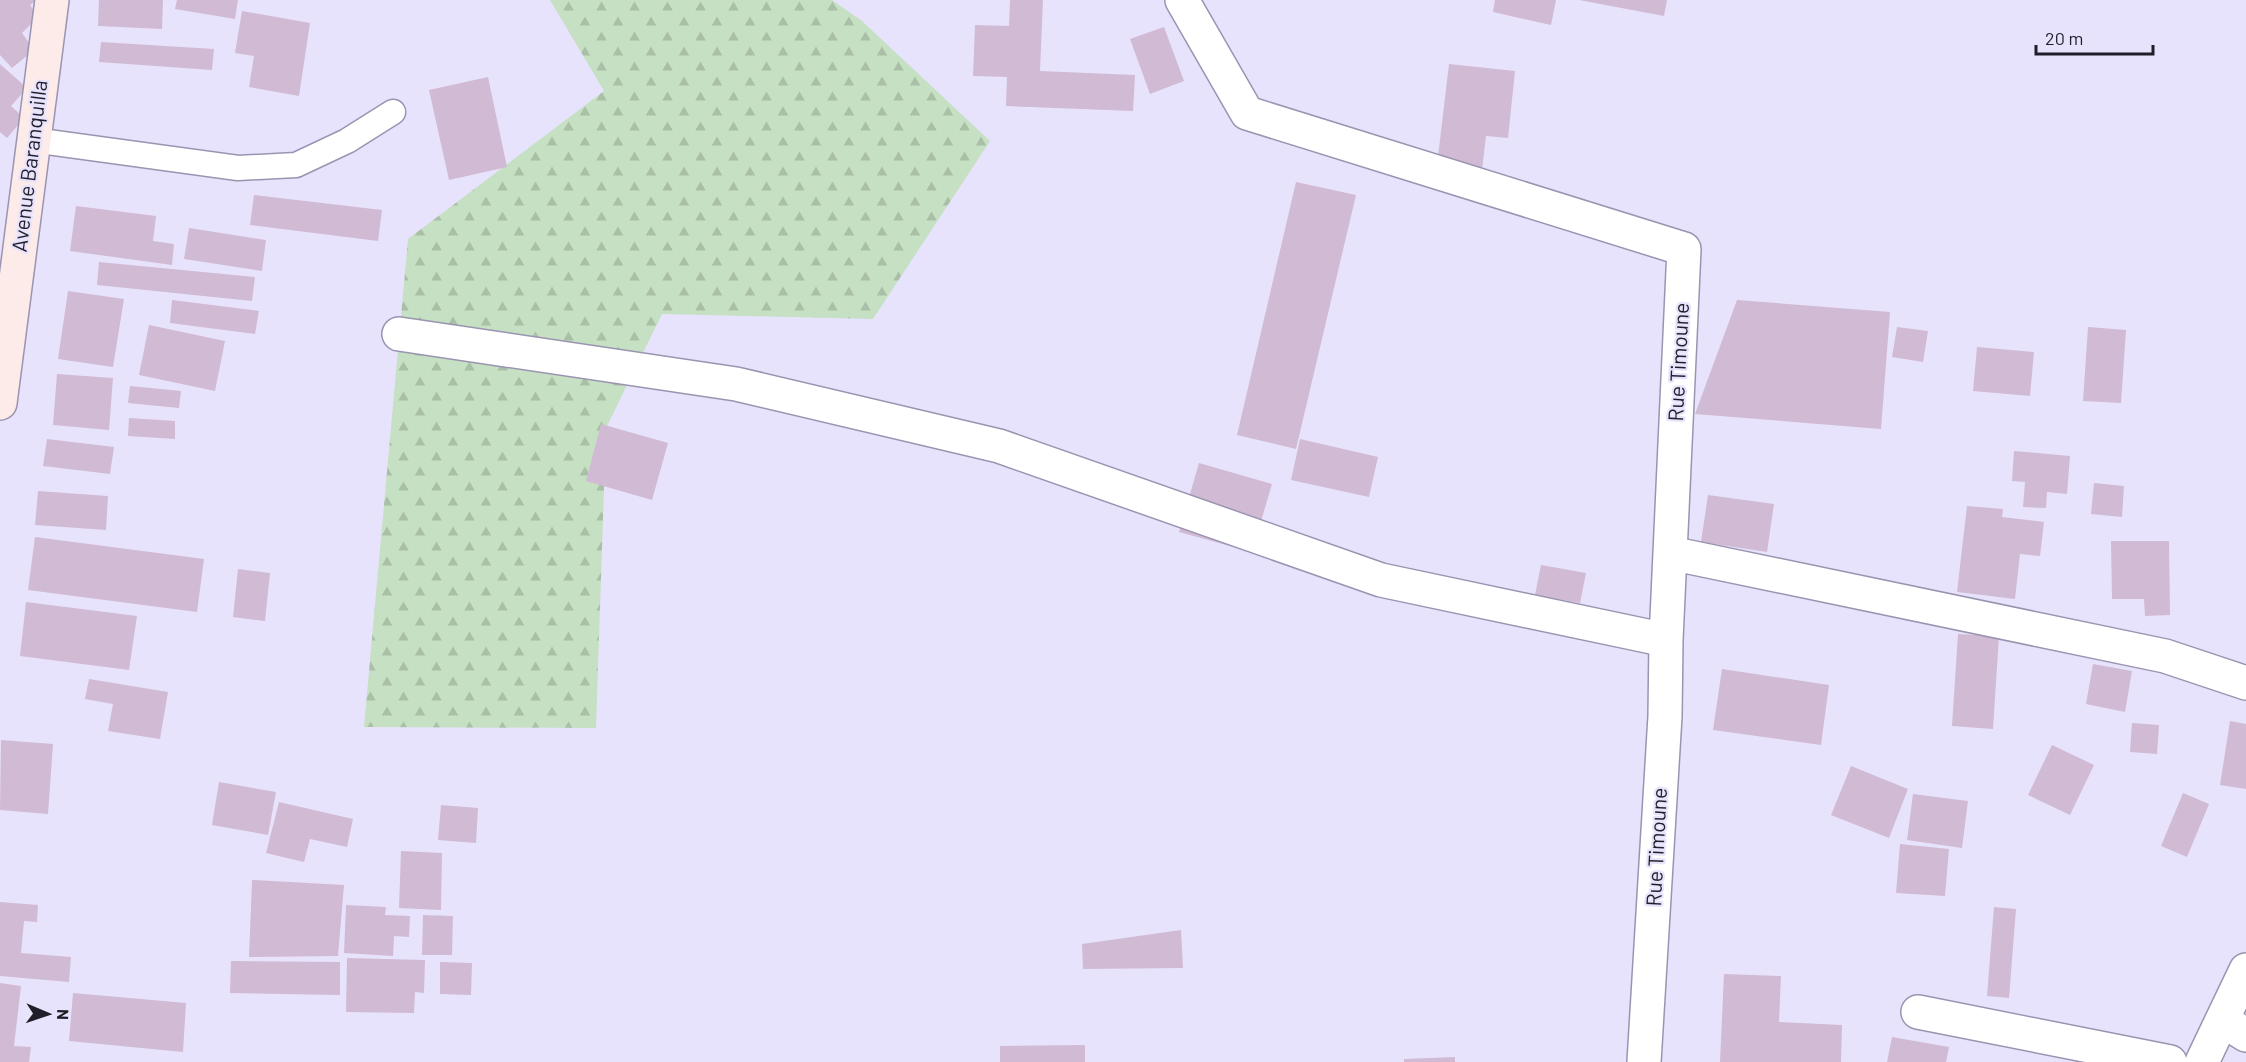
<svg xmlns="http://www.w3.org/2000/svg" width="2246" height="1062" viewBox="0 0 2246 1062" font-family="Barlow,sans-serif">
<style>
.forest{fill:url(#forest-firs)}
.building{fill:#d1bad3}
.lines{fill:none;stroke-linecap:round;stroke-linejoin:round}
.service-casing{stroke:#9a94b1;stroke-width:27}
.minor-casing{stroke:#9a94b1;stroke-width:36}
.secondary-casing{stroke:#9a94b1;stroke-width:36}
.service{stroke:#fff;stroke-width:24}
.minor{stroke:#fff;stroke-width:33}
.secondary{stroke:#fdebea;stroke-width:33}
.labels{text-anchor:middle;stroke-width:4.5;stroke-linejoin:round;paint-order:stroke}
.street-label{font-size:21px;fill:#201e29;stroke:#e8e3fc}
</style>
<defs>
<pattern id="forest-firs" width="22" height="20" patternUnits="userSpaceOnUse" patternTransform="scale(1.5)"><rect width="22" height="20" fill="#c5e0c2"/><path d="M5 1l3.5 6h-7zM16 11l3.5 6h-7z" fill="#a9c0a7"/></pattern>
</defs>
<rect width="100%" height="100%" fill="#e8e3fc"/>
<path class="forest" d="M550,0h282l30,21 128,120 -117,178 -211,-5 -56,114 -10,300 -232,-1 44,-488 196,-148z"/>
<path class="building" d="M0,0h37l-7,5 8,12 -16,16 12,17 -22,18 -12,-13z
M99,0h64l-1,29 -64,-3z
M177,0h61l-3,19 -60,-10z
M1010,0h33l-3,71 95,4 -2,36 -127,-5 1,-29 -34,-1 2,-51 34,1z
M1495,0h61l-5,25 -58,-13z
M1579,0h88l-3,16z
M242,11l68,12 -11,73 -50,-9 5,-31 -19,-3z
M1164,27l20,54 -34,13 -20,-55z
M101,42l113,7 -2,21 -113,-8z
M0,64l27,24 -16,18 13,12 -17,20 -7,-6z
M1449,64l66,7 -7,67 -22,-2 -4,34 -45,-5z
M488,77l19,90 -58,13 -20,-90z
M1296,182l60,13 -60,254 -59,-14z
M254,195l128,15 -4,31 -128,-16z
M76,206l80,10 -3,25 21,3 -2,21 -102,-14z
M189,228l77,12 -4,31 -78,-12z
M99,262l156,15 -3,24 -155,-16z
M68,291l56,8 -11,68 -55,-8z
M172,300l87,11 -4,23 -85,-11z
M1737,300l153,12 -9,117 -186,-15z
M149,325l76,16 -10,50 -76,-16z
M1897,327l31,4 -5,31 -31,-5z
M2088,327l38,3 -5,73 -38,-2z
M1977,347l57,5 -4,44 -57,-5z
M57,374l56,4 -4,52 -56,-5z
M130,386l51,5 -2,17 -51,-5z
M129,418l46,3v18l-47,-3z
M601,424l67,19 -16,57 -66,-19z
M47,439l67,8 -4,27 -67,-8z
M1300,439l78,18 -9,40 -78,-17z
M2014,451l56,5 -3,38 -20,-2 -1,16 -23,-1 2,-25 -13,-1z
M1199,463l73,21 -20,68 -73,-20z
M2094,483l30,3 -2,31 -31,-3z
M38,491l70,5 -2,34 -71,-5z
M1708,495l66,9 -7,48 -66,-10z
M1967,506l36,3 -1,8 42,5 -4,34 -20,-2 -5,45 -58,-7z
M35,537l169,22 -7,53 -169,-22z
M2111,541h58l1,74 -25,1 -1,-17h-32z
M1541,565l45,8 -6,30 -45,-8z
M238,569l32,4 -5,48 -32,-4z
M26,602l111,14 -8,54 -109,-14z
M1958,634l41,2 -6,93 -41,-3z
M2093,664l39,7 -7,41 -39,-8z
M1722,669l107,16 -8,60 -108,-15z
M89,679l79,13 -8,47 -52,-8 5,-27 -28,-5z
M2230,721l16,3v65l-26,-4z
M2132,723l27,2 -2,29 -27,-2z
M1,740l52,4 -5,70 -48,-4z
M2052,745l42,20 -24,50 -42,-20z
M1851,766l57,23 -19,49 -58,-23z
M219,782l57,10 -8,43 -56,-10z
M2183,793l26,11 -22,53 -26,-11z
M1913,794l55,7 -6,47 -55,-8z
M279,802l74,17 -6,28 -37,-8 -6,23 -38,-9z
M441,805l37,3 -2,35 -38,-3z
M1900,844l49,5 -4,47 -49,-3z
M401,851l41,2 -1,57 -42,-2z
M252,880l92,5 -6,71 -89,1z
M0,902l38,3 -1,17 -13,-1 -3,32 50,4 -2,25 -69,-6z
M346,905l40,2 -1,8 25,1 -1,21 -15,-1 -1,20 -49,-3z
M1994,907l22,2 -7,89 -22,-2z
M423,915l30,1 -1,39h-30z
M1181,930l2,38 -100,1 -1,-25z
M347,958l78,2 -1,33 -9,-1 -1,21 -68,-1z
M231,961l109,1v33l-110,-2z
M440,962l32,1 -1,32 -31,-1z
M1724,974l57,2 -2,46 63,3 -1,37h-121z
M0,983l21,3 -7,60 17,1 -2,15h-29z
M73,993l113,10 -3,49 -114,-11z
M1892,1037l57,10 -3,15h-59z
M1085,1045v17h-85v-16z
M1455,1057v5h-51v-3z"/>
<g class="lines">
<defs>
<path id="service" d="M33,140l205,28 58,-3 51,-24 46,-29"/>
<path id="minor" d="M1182,0l65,113 437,136 -18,391 -1,76 -21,346
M399,334l337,50 263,62 382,134 285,60
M1670,553l495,103 81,27
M1918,1012l252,50
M2222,1020l24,15
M2202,1062l44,-92"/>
<path id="secondary" d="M0,403l52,-403"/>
</defs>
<use href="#service" class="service-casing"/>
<use href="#minor" class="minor-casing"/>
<use href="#secondary" class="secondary-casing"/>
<use href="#service" class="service"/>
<use href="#minor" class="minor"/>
<use href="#secondary" class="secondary"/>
</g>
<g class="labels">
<g class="street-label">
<text transform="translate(30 166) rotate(-83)" y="7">Avenue Baranquilla</text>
<text transform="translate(1679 362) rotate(-87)" y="7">Rue Timoune</text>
<text transform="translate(1657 847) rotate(-87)" y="7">Rue Timoune</text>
</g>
</g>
<g transform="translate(48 1014) rotate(92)" stroke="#e8e3fc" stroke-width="4.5" paint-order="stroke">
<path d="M0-4.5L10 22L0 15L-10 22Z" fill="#201e29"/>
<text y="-9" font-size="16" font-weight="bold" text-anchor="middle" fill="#201e29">N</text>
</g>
<path d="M2036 45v9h117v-9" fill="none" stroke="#201e29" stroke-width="3"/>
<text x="2045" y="45" font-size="18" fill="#201e29" stroke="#e8e3fc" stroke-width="4.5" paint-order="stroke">20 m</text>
</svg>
